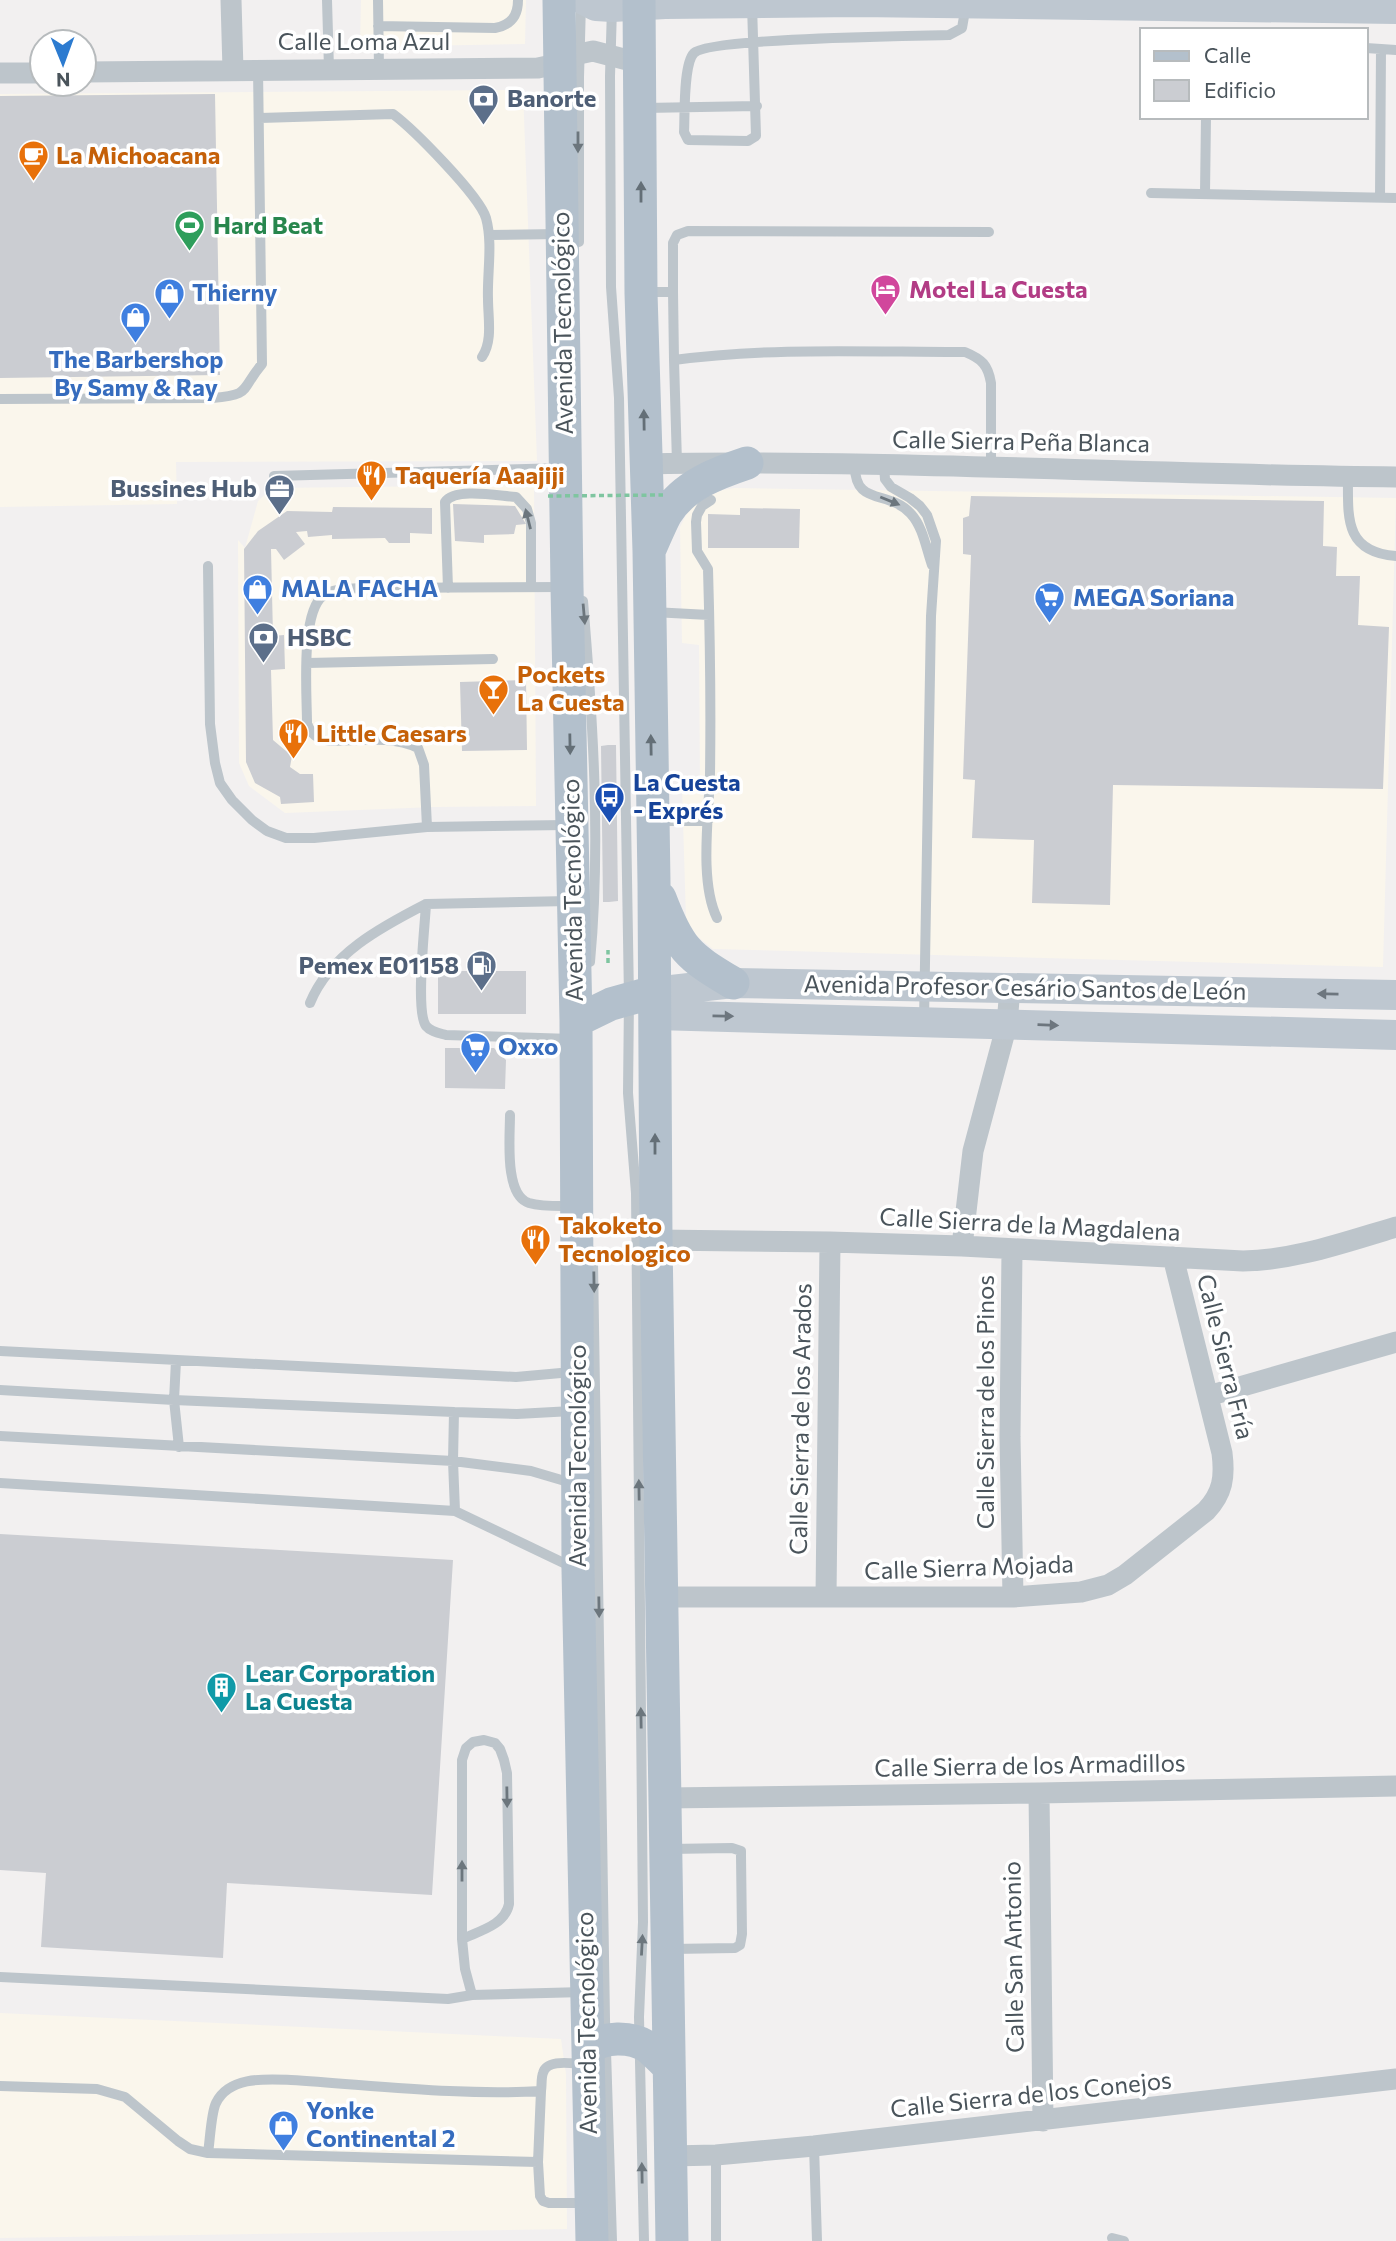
<svg xmlns="http://www.w3.org/2000/svg" width="1396" height="2241" viewBox="0 0 1396 2241" font-family="Commissioner,sans-serif">
<style>
.commercial{fill:#faf6ec}
.building{fill:#cbcdd2}
.lines{fill:none;stroke-linecap:round;stroke-linejoin:round}
.path{stroke:#7fc5a0;stroke-width:3.5;stroke-dasharray:5 3.5;stroke-linecap:butt}
.lane{stroke:#bdc5cb;stroke-width:10}
.street{stroke:#bdc5cb;stroke-width:21}
.secondary{stroke:#bec7d0;stroke-width:30}
.primary{stroke:#b3c0cc;stroke-width:33}
.path-bridge{stroke:#7fc5a0;stroke-width:3.5;stroke-dasharray:5 3.5;stroke-linecap:butt}
.oneway{fill:#6c767d}
.oneway2{fill:#646f77}
.oneway3{fill:#6d767e}
.labels{text-anchor:middle;stroke-width:7;stroke-linejoin:round;paint-order:stroke}
.street-label{font-size:24px;fill:#4a545b;stroke:#fff}
.service-label{font-size:24px;font-weight:bold;fill:#4e5e75;stroke:#fff;text-anchor:start}
.food-label{font-size:24px;font-weight:bold;fill:#c56008;stroke:#fff;text-anchor:start}
.leisure-label{font-size:24px;font-weight:bold;fill:#27864d;stroke:#fff;text-anchor:start}
.hotel-label{font-size:24px;font-weight:bold;fill:#b23c85;stroke:#fff;text-anchor:start}
.shop-label{font-size:24px;font-weight:bold;fill:#366cbe;stroke:#fff;text-anchor:start}
.transit-label{font-size:24px;font-weight:bold;fill:#164399;stroke:#fff;text-anchor:start}
.culture-label{font-size:24px;font-weight:bold;fill:#0d838f;stroke:#fff;text-anchor:start}
</style>
<rect width="100%" height="100%" fill="#f2f0f0"/>
<path class="commercial" d="M361,0h165l-1,44 -165,3z
M523,90l14,371 -361,1 1,42 -177,3v-413z
M534,485l2,321 -102,1 -149,6 -36,-27 -10,-23 -1,-223 7,8 13,-47 14,-13z
M734,488l662,10 -13,469 -670,-18 -15,-12 -12,-17 -4,-133 18,-1 -1,-141 -17,-2 -2,-116 6,-12 8,-11 15,-9 14,-5z
M0,2013l561,26 5,35 1,155 -567,9z"/>
<path class="building" d="M215,94l5,281 -220,3v-282z
M971,496l353,5 -1,45 14,1 -1,29h24l-2,49 31,2 -6,162 -270,-4 -3,120 -78,-2 2,-63 -62,-2 3,-58 -12,-1 8,-224 -8,-1v-36l6,-2z
M453,504l62,2 11,18 -10,1 -2,9 -30,1v8l-29,-2z
M333,507l99,1v26l-22,-1v10h-21l-4,-5 -53,1v-4l-24,2 -1,-6 -11,1 9,12 -21,16 -8,-11h-5l2,87 11,-1 1,34 -14,1 2,70 19,16 -2,11 10,7h13l1,28 -33,2 -1,-7 -25,-14 -9,-21 -2,-213 14,-18 29,-20 45,1z
M740,508l60,1 -1,39h-91v-34l32,1z
M526,680l1,70 -65,1 -2,-69z
M608,745h8l2,156 -9,1h-6l-2,-156z
M438,971h88v43h-88z
M445,1048h49l12,12 -1,29 -60,-1z
M0,1534l453,26 -21,335 -205,-12 -4,75 -182,-11 5,-74 -46,-3z"/>
<g class="lines">
<path class="path" d="M608,963v-13"/>
<path class="lane" d="M327,0l2,69
M378,0l1,68
M752,5l4,131 -8,5 -60,-1 -4,-8c1,-16 -1,-68 10,-79 14,-15 220,-17 255,-18l13,-7 4,-23
M612,8l-2,68 1,211 8,111 10,600 -1,95 8,100 7,729 -4,95 5,224
M378,26l117,2c16,-3 23,-12 23,-28
M1366,48l15,1 -1,148
M1381,49l15,1
M644,108l113,-2
M260,118l133,-4c20,15 86,81 93,104 7,26 1,55 2,81 0,19 5,42 -6,58
M1151,193l245,5
M1205,193l1,-76
M489,235l70,-1
M579,242v-165l2,-74
M646,292h27l1,68c96,-13 194,-8 291,-8 17,7 23,13 26,31v84
M673,292v-49l4,-8 11,-4 301,1
M674,360l3,103
M0,399l212,-1c40,-3 28,-8 50,-34l-4,-295
M855,465c-1,42 34,24 56,49 12,13 15,34 21,51
M884,466l1,13 6,8 19,11 10,8 7,9 9,26 -5,75 -7,405
M274,476l289,-8
M1348,477c0,40 -4,75 48,79
M711,500l-9,6 -5,9 -1,7 1,29 11,18c2,68 3,137 2,205 -1,41 -11,107 7,144
M208,566l2,158 5,39 5,20 12,17 20,20 15,11 19,7h28l113,-11
M564,587l-203,1c-13,1 -27,0 -37,7 -24,16 -17,101 -17,128 4,12 10,15 22,18 29,0 63,-6 89,7l6,17 3,62 140,-2
M448,588l-3,-86c10,-15 54,-6 71,-5l11,12 4,14v64
M583,601c10,119 18,243 7,361
M653,612l56,3
M307,663l186,-4
M658,821h50
M569,901l-143,3c-1,22 -11,107 0,122 5,6 13,7 20,9l126,4
M310,1003c20,-49 71,-76 116,-99
M510,1115c0,22 -6,80 19,88 14,4 31,3 45,3
M593,1262l12,757 7,222
M0,1351l516,26 56,-5
M176,1361l-2,39 5,47
M0,1390l174,10 280,12
M0,1436l453,25 78,10 44,13
M0,1483l455,28 117,56
M455,1511l-2,-50 1,-49 63,2 55,-3
M669,1849l63,-1 9,3v5l1,78 -2,11 -5,3 -64,1
M462,1939c17,-8 43,-14 47,-35l-2,-131 -3,-13 -4,-11 -5,-6 -11,-3 -11,2 -7,6 -4,12v179l3,30 7,26
M0,1977l448,22 24,-4 112,-3
M0,2086l97,3 28,8 53,44 12,8 18,4 330,9
M541,2091l-3,71 2,34 3,5 6,2h37
M814,2146l3,95
M208,2153c2,-12 3,-40 8,-50 13,-27 50,-24 75,-23 81,5 170,16 250,11 1,-6 0,-13 2,-18 4,-15 31,-9 42,-9
M1112,2238l12,3
M716,2241v-86"/>
<path class="street" d="M231,0l2,70
M84,72l454,-4 23,-5 18,-9 14,-3 46,12
M0,73h42
M644,464c251,-5 501,11 752,13
M656,1240l174,2 132,4 281,15c53,-1 102,-19 153,-34
M962,1246l11,-95 34,-127 3,-36
M1012,1250l-2,187 3,160
M1208,1396l188,-54
M662,1597h351l68,-5 27,-7 17,-10 81,-64c17,-18 19,-34 16,-58l-49,-196
M826,1597l4,-355
M1039,1793l4,328
M666,1798l373,-5 357,-7
M670,2156l46,-1 98,-9 582,-67"/>
<path class="secondary" d="M584,0l12,6 16,1 53,-3 193,-2 538,7
M654,992l79,-9 663,12
M655,1015l741,20"/>
<path class="primary" d="M559,0l8,587 9,434 2,549 14,671
M639,0l2,293 8,258 5,332 2,357 16,1001
M650,549c5,-11 10,-24 16,-35 18,-29 51,-41 81,-51
M660,898c19,50 27,58 73,85
M576,1021l35,-17 43,-12
M588,2049c15,-13 43,-13 60,-2 7,6 14,13 21,20"/>
<path class="path-bridge" d="M548,496l115,-1"/>
</g>
<defs><path id="oneway-solid" d="M-6-.8H1V-3.2L6.5 0L1 3.2V.8H-6Z" transform="scale(1.75)"/></defs>
<g class="oneway">
<use href="#oneway-solid" transform="translate(578 142) rotate(90)"/>
<use href="#oneway-solid" transform="translate(890 501) rotate(22)"/>
<use href="#oneway-solid" transform="translate(528 519) rotate(-104)"/>
<use href="#oneway-solid" transform="translate(584 614) rotate(85)"/>
<use href="#oneway-solid" transform="translate(594 1282) rotate(89)"/>
<use href="#oneway-solid" transform="translate(639 1490) rotate(-91)"/>
<use href="#oneway-solid" transform="translate(599 1607) rotate(89)"/>
<use href="#oneway-solid" transform="translate(641 1718) rotate(-91)"/>
<use href="#oneway-solid" transform="translate(507 1797) rotate(89)"/>
<use href="#oneway-solid" transform="translate(462 1871) rotate(-90)"/>
<use href="#oneway-solid" transform="translate(642 1945) rotate(-87)"/>
<use href="#oneway-solid" transform="translate(642 2173) rotate(-91)"/>
</g>
<g class="oneway2">
<use href="#oneway-solid" transform="translate(641 192) rotate(-90)"/>
<use href="#oneway-solid" transform="translate(644 420) rotate(-91)"/>
<use href="#oneway-solid" transform="translate(570 744) rotate(89)"/>
<use href="#oneway-solid" transform="translate(651 745) rotate(-91)"/>
<use href="#oneway-solid" transform="translate(655 1144) rotate(-90)"/>
</g>
<g class="oneway3">
<use href="#oneway-solid" transform="translate(1328 994) rotate(-179)"/>
<use href="#oneway-solid" transform="translate(723 1016) rotate(1)"/>
<use href="#oneway-solid" transform="translate(1048 1025) rotate(2)"/>
</g>
<defs>
<symbol id="bank-pin" viewBox="-11 -11 22 30"><path d="M0 17L-7.5 6A9.5 9.5 0 1 1 7.5 6Z" fill="#5c6f8a" stroke="#fff"/><path d="M-6-4H6V4H-6ZM0-2.3a2.3 2.3 0 1 0 0 4.6a2.3 2.3 0 1 0 0-4.6Z" fill="#fff"/></symbol>
<symbol id="cafe-pin" viewBox="-11 -11 22 30"><path d="M0 17L-7.5 6A9.5 9.5 0 1 1 7.5 6Z" fill="#e8710a" stroke="#fff"/><path d="M-5.5-4.5H6V0H3Q3 3.5 0 3.5H-2.5Q-5.5 3.5-5.5 0ZM3-3.2v2h1.7v-2ZM-6 4.5H4V6H-6Z" fill="#fff"/></symbol>
<symbol id="stadium-pin" viewBox="-11 -11 22 30"><path d="M0 17L-7.5 6A9.5 9.5 0 1 1 7.5 6Z" fill="#2e9e5b" stroke="#fff"/><path d="M0-5a6.5 5 0 1 0 0 10a6.5 5 0 1 0 0-10ZM-3.5-1.8h7v3.6h-7Z" fill="#fff"/></symbol>
<symbol id="hotel-pin" viewBox="-11 -11 22 30"><path d="M0 17L-7.5 6A9.5 9.5 0 1 1 7.5 6Z" fill="#d1479c" stroke="#fff"/><path d="M-6-4.5h1.5V1H6V5H4.5V3h-9V5H-6ZM-4 0a1.8 1.8 0 1 1 3.6 0ZM.5 0V-2.5h3Q6-2.5 6 0Z" fill="#fff"/></symbol>
<symbol id="shop-pin" viewBox="-11 -11 22 30"><path d="M0 17L-7.5 6A9.5 9.5 0 1 1 7.5 6Z" fill="#3f7fe0" stroke="#fff"/><path d="M-5-2.5h2.3a2.7 3.5 0 0 1 5.4 0H5L5.5 6h-11ZM-1.5-2.5h3a1.5 2.3 0 0 0-3 0Z" fill="#fff"/></symbol>
<symbol id="restaurant-pin" viewBox="-11 -11 22 30"><path d="M0 17L-7.5 6A9.5 9.5 0 1 1 7.5 6Z" fill="#e8710a" stroke="#fff"/><path d="M-5-6h1v4h1v-4h1v4h1v-4h1v5L-1.5 .5V6h-2V.5L-5-1ZM5-6V6H3V1.5H1.5Q1.5-4 5-6Z" fill="#fff"/></symbol>
<symbol id="office-pin" viewBox="-11 -11 22 30"><path d="M0 17L-7.5 6A9.5 9.5 0 1 1 7.5 6Z" fill="#5c6f8a" stroke="#fff"/><path d="M-6-3h4V-5.5h4V-3h4V5H-6ZM-1-4.5V-3h2v-1.5ZM-6 0V1H6V0Z" fill="#fff"/></symbol>
<symbol id="supermarket-pin" viewBox="-11 -11 22 30"><path d="M0 17L-7.5 6A9.5 9.5 0 1 1 7.5 6Z" fill="#3f7fe0" stroke="#fff"/><path d="M-6-5.5h2.5l.6 2H6L4.5 2H-2.5L-4.4-4H-6ZM-1.5 3.2a1.3 1.3 0 1 0 .1 0ZM3 3.2a1.3 1.3 0 1 0 .1 0Z" fill="#fff"/></symbol>
<symbol id="bar-pin" viewBox="-11 -11 22 30"><path d="M0 17L-7.5 6A9.5 9.5 0 1 1 7.5 6Z" fill="#e8710a" stroke="#fff"/><path d="M-6-5H6L.8 .8V4.5H3.5V6h-7V4.5H-.8V.8Z" fill="#fff"/></symbol>
<symbol id="bus-pin" viewBox="-11 -11 22 30"><path d="M0 17L-7.5 6A9.5 9.5 0 1 1 7.5 6Z" fill="#1a4fb4" stroke="#fff"/><path d="M-5-6H5V4H4V6H2V4H-2V6H-4V4H-5ZM-3.5-4V0h7V-4ZM-3.5 1.2v1.5H-2V1.2ZM2 1.2v1.5H3.5V1.2Z" fill="#fff"/></symbol>
<symbol id="fuel-pin" viewBox="-11 -11 22 30"><path d="M0 17L-7.5 6A9.5 9.5 0 1 1 7.5 6Z" fill="#5c6f8a" stroke="#fff"/><path d="M-5.5-6h7V0h2V4h1.3V-2.5L3-4.5l.8-.8L6-3V5H2.5V1h-1V6h-7ZM-4.2-4.7v3.2H.2V-4.7Z" fill="#fff"/></symbol>
<symbol id="building-pin" viewBox="-11 -11 22 30"><path d="M0 17L-7.5 6A9.5 9.5 0 1 1 7.5 6Z" fill="#0f9aa8" stroke="#fff"/><path d="M-4-6H4V6H1V3H-1V6H-4ZM-2.5-4.3h1.7v1.8h-1.7ZM.8-4.3h1.7v1.8H.8ZM-2.5-1h1.7V.8h-1.7ZM.8-1h1.7V.8H.8Z" fill="#fff"/></symbol>
</defs>
<g fill-rule="evenodd">
<use href="#bank-pin" x="466" y="82" width="35" height="47"/>
<use href="#cafe-pin" x="16" y="138" width="35" height="47"/>
<use href="#stadium-pin" x="172" y="208" width="35" height="47"/>
<use href="#hotel-pin" x="868" y="272" width="35" height="47"/>
<use href="#shop-pin" x="152" y="276" width="35" height="47"/>
<use href="#shop-pin" x="118" y="300" width="35" height="47"/>
<use href="#restaurant-pin" x="354" y="458" width="35" height="47"/>
<use href="#office-pin" x="262" y="472" width="35" height="47"/>
<use href="#shop-pin" x="240" y="572" width="35" height="47"/>
<use href="#supermarket-pin" x="1032" y="580" width="35" height="47"/>
<use href="#bank-pin" x="246" y="620" width="35" height="47"/>
<use href="#bar-pin" x="476" y="672" width="35" height="47"/>
<use href="#restaurant-pin" x="276" y="716" width="35" height="47"/>
<use href="#bus-pin" x="592" y="780" width="35" height="47"/>
<use href="#fuel-pin" x="464" y="948" width="35" height="47"/>
<use href="#supermarket-pin" x="458" y="1030" width="35" height="47"/>
<use href="#restaurant-pin" x="518" y="1222" width="35" height="47"/>
<use href="#building-pin" x="204" y="1670" width="35" height="47"/>
<use href="#shop-pin" x="266" y="2108" width="35" height="47"/>
</g>
<g class="labels">
<g class="street-label">
<text x="364" y="50">Calle Loma Azul</text>
<text transform="translate(563 323) rotate(-91)" y="8">Avenida Tecnológico</text>
<text transform="translate(1021 442) rotate(1)" y="8">Calle Sierra Peña Blanca</text>
<text transform="translate(573 890) rotate(-91)" y="8">Avenida Tecnológico</text>
<text transform="translate(1025 988) rotate(1)" y="8">Avenida Profesor Cesário Santos de León</text>
<text transform="translate(1030 1225) rotate(3)" y="8">Calle Sierra de la Magdalena</text>
<text transform="translate(1225 1357) rotate(76)" y="8">Calle Sierra Fría</text>
<text transform="translate(986 1402) rotate(-90)" y="8">Calle Sierra de los Pinos</text>
<text transform="translate(801 1419) rotate(-89)" y="8">Calle Sierra de los Arados</text>
<text transform="translate(578 1456) rotate(-90)" y="8">Avenida Tecnológico</text>
<text transform="translate(969 1568) rotate(-2)" y="8">Calle Sierra Mojada</text>
<text transform="translate(1030 1766) rotate(-1)" y="8">Calle Sierra de los Armadillos</text>
<text transform="translate(1014 1957) rotate(-91)" y="8">Calle San Antonio</text>
<text transform="translate(587 2023) rotate(-91)" y="8">Avenida Tecnológico</text>
<text transform="translate(1031 2095) rotate(-6)" y="8">Calle Sierra de los Conejos</text>
</g>
<g class="service-label">
<text x="507" y="107">Banorte</text>
<text x="257" y="497" text-anchor="end">Bussines Hub</text>
<text x="287" y="646">HSBC</text>
<text x="459" y="974" text-anchor="end">Pemex E01158</text>
</g>
<g class="food-label">
<text x="56" y="164">La Michoacana</text>
<text x="395" y="484">Taquería Aaajiji</text>
<text x="517" y="683">Pockets<tspan x="517" dy="28">La Cuesta</tspan></text>
<text x="316" y="742">Little Caesars</text>
<text x="558" y="1234">Takoketo<tspan x="558" dy="28">Tecnologico</tspan></text>
</g>
<g class="leisure-label">
<text x="213" y="234">Hard Beat</text>
</g>
<g class="hotel-label">
<text x="909" y="298">Motel La Cuesta</text>
</g>
<g class="shop-label">
<text x="192" y="301">Thierny</text>
<text x="136" y="368" text-anchor="middle">The Barbershop<tspan x="136" dy="28">By Samy &amp; Ray</tspan></text>
<text x="281" y="597">MALA FACHA</text>
<text x="1073" y="606">MEGA Soriana</text>
<text x="498" y="1055">Oxxo</text>
<text x="306" y="2119">Yonke<tspan x="306" dy="28">Continental 2</tspan></text>
</g>
<g class="transit-label">
<text x="633" y="791">La Cuesta<tspan x="633" dy="28">- Exprés</tspan></text>
</g>
<g class="culture-label">
<text x="245" y="1682">Lear Corporation<tspan x="245" dy="28">La Cuesta</tspan></text>
</g>
</g>
<rect x="1140" y="28" width="228" height="91" fill="#ffffff" stroke="#b7bbbd" stroke-width="2"/>
<rect x="1154" y="51" width="35" height="10" fill="#b3c0cc" stroke="#b7bbbd" stroke-width="2"/>
<text x="1204" y="63" font-size="21" fill="#4a545b">Calle</text>
<rect x="1154" y="80" width="35" height="21" fill="#cbcdd2" stroke="#b7bbbd" stroke-width="2"/>
<text x="1204" y="98" font-size="21" fill="#4a545b">Edificio</text>
<g transform="translate(63 63) rotate(179)"><circle r="33" fill="#ffffff" stroke="#b7bbbd" stroke-width="2"/>
<path d="M0-5L12 26L0 18L-12 26Z" fill="#2c7bd0"/>
<text y="-10" font-size="19" font-weight="bold" text-anchor="middle" fill="#4a545b">N</text>
</g>
</svg>
